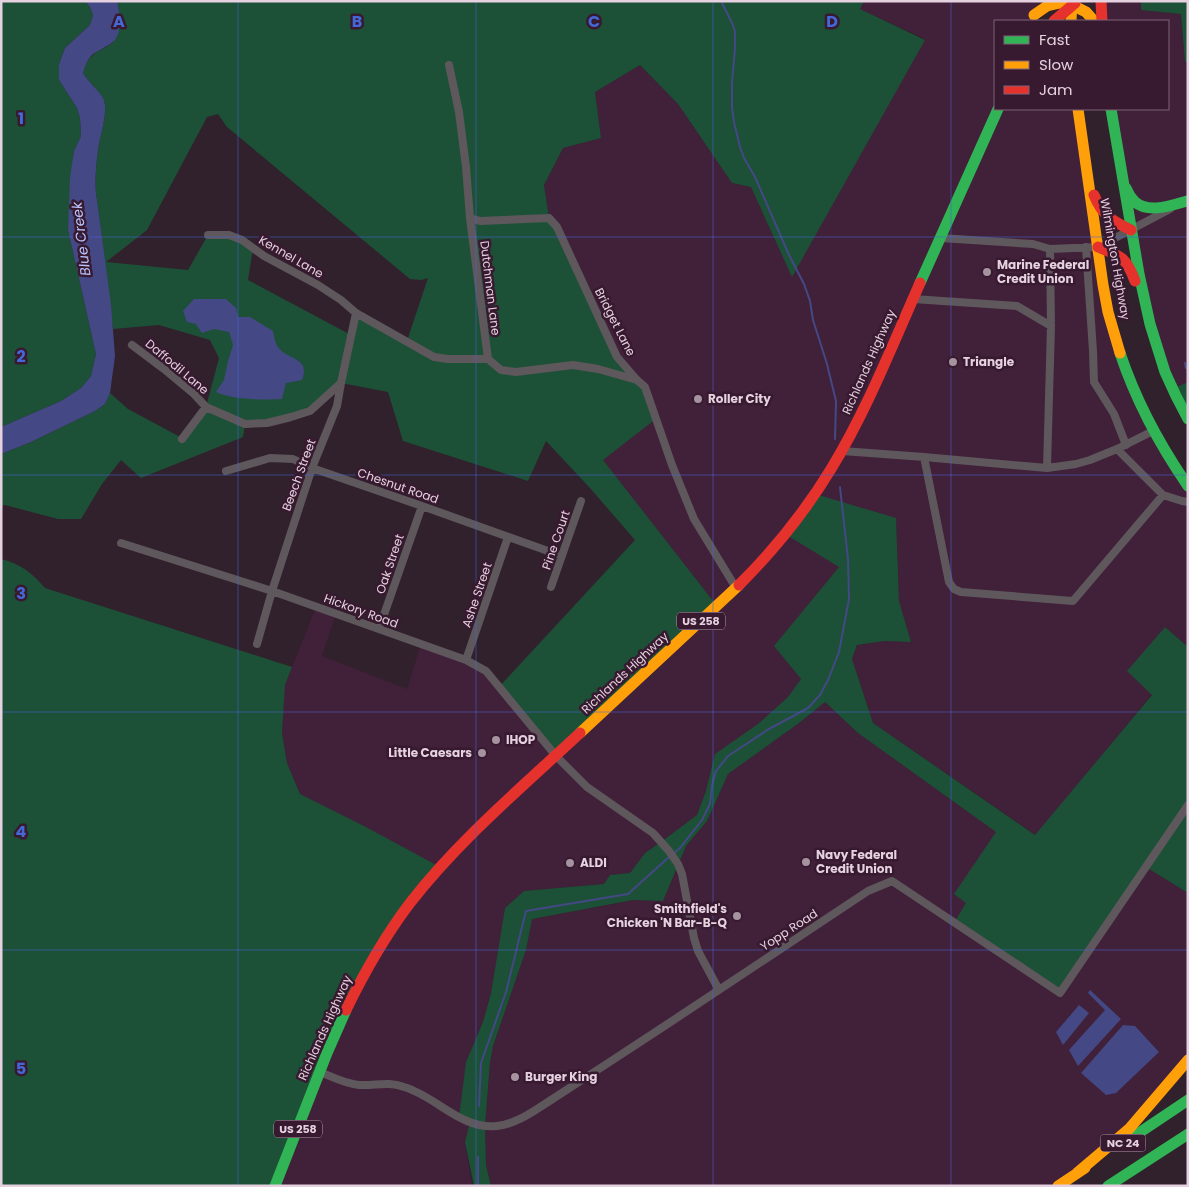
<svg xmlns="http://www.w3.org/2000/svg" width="1189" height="1187" viewBox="0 0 1189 1187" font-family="Poppins,sans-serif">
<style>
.built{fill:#412039}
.green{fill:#1c5137;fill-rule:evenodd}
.water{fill:#444885}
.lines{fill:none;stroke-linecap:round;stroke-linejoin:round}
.stream{stroke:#444885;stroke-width:2}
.street{stroke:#5e575c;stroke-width:8}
.fast{stroke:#30b455;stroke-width:11}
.slow{stroke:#ff9f0a;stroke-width:11}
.jam{stroke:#e5322d;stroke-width:11}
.grid{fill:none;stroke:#4568d9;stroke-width:1;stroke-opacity:0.55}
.poi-dot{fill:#a693a0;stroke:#381a30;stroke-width:2}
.labels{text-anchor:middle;stroke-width:5;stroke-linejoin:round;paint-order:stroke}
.shield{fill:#381a30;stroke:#b19aaa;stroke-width:1}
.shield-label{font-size:11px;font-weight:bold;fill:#e5d1df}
.street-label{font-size:12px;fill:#e5d1df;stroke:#381a30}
.poi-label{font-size:12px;font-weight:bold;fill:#e5d1df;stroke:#381a30;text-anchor:start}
.water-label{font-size:14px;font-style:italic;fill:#bbc4ff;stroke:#381a30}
.grid-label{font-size:16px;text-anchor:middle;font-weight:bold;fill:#4568d9;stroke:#381a30;stroke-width:5;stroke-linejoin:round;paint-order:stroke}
</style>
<rect width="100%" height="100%" fill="#31212c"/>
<path class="built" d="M864,1h175l-8,20h-36v88h83l5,37 41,218 64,122v161l-23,-20 -37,44 24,23 -116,141 -163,-112 -21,-64 6,-14 26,-4 27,1 -12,-41 -3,-83 -57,49 -64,79 26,33 -13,18 -30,27 -52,67 -9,24 -36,27 -16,11 -15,20 -20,2 -6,9 -80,7 -19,17 -14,85 -8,29 -17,40 4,59 -5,22 7,43h-197l89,-360 -64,-32 -13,-31 -5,-30 3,-48 31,-78 20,7 -14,42 85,33 14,-45 65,27 70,85 161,-150 -115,-146 15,-103 -68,-139 -5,-33 19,-37 38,-10 -6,-46 45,-27 38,39 54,79 19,4 41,89 133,-237 -65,-30z
M1101,1h40l1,9 39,4 4,48h3v320l-16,7 -16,-41 -45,-239h57v-88h-66z
M825,702l33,31 165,118 123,15 42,27v167l-59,69 -71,57h-567l-5,-21 -1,-39 5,-64 3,-16 33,-96 6,-31 102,-19 29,1 23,-55 21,-25 21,-47 71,-51z"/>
<path class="green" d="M1,1h84l5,6 3,8 -3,10 -25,23 -6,16v16l18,28 3,10 1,18 -7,15 -6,79 28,124 -5,22 -10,12 -20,13 -60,26z
M117,1h747l-4,8 65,31 -133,237 -41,-90 -19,-4 -54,-79 -38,-39 -45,27 6,46 -38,10 -19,37 5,33 68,139 28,30 12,31 -54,42 114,146 -161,150 -57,-69 136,-147 -45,-52 -44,-47 -18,40 -125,-40 -15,-49 -47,-9 -31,28 -65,13 -2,13 -102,41 -20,-18 -19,24 -21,35h-23l-53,-14 -4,1v-52l30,-12 64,-31 10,-7 5,-11 18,16 54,29 24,-31 13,-49 -9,-18 -51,-15 -46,4 -16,-129c-3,-16 -1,-34 1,-50 2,-15 10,-36 6,-50 -2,-7 -16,-18 -21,-27 2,-6 4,-13 9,-17 4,-5 14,-8 20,-13 9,-8 8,-31 5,-42zM218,114l9,13 183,152 11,1 7,-2 -21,63 -51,-28 -5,22 -103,-55 5,-32 -24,-13h-21l-20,35 -82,-8 41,-32 60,-113z
M1141,1h47v61h-3l-4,-48 -40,-4z
M1188,382v37l-16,-30z
M815,494l81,24 3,83 12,41 -27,-1 -27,4 -5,14 21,64 162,112 117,-140 -25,-24 38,-44 23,20v246l-42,-26 -86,126 -106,-70 12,-20 -12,-9 42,-62 -138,-99 -33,-31 -26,21 -71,51 -21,47 -21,25 -23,55 -30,-1 -101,19 -6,31 -33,96 -3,16 -5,64 1,39 5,21h-17l-9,-44 5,-20 -11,-5 7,-55 17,-40 8,-29 14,-85 19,-17 80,-7 6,-9 20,-2 15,-20 16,-11 36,-27 9,-24 9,-37 43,-30 30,-27 13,-18 -27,-33 65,-79 -54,-33z
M1,559c20,5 31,14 44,29l247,79 -7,18 -3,48 5,30 13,31 64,32 76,41 -64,87 -101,232h-274z"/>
<path class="water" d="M85,1h32c3,12 5,29 -2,39 -3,3 -6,5 -10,7 -4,3 -10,5 -13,8 -5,5 -7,12 -9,18 5,9 19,20 21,27 4,14 -4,35 -6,50 -2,16 -4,34 -1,50l14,105 4,51 -5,37 -5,11 -10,7 -64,31 -30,12v-27l60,-26 20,-13 10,-12 5,-22 -28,-124 2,-52 4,-27 7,-15 -1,-18 -3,-10 -18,-28v-16l6,-16 25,-23 3,-10 -3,-8z
M194,299h32l10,9 2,9h12l23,14c1,5 2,12 5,16 9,13 33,10 24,33l-16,3 -4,16c-19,1 -49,1 -66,-7l8,-12 4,-19 5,-16 -4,-13 -15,-3 -12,4 -6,-9 -9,-2 -4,-11z
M1090,990l31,29 -43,47 -9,-16 36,-40 -17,-17z
M1079,1005l10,8 -26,32 -7,-13z
M1123,1025l12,1 24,26 -43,41 -10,2 -25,-22z"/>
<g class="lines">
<path class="stream" d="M721,1l12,24 2,7v16l-3,35v24l2,15 6,25 4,11 11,19 34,78 15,29 6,17 3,19 14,44 7,29 2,8 -1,38
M1185,363l1,5
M673,854l7,-6 22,-28 8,-16 2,-19 4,-14 12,-15 41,-27 39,-21 12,-13 8,-15 11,-28 10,-53 -1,-40 -8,-72
M479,1106l2,-43 25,-71 20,-81 102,-17 41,-37
M478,1157v29"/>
<path class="street" d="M449,65l10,47 7,55 4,51 18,141 13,11 15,2 57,-7 25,4 39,11
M470,218l10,3 69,-3 8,9 60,130 20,23 8,7 27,78 22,54 42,69
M208,235h21l13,5 22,16 54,29 23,15 15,13 78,44 14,2h40
M940,238l93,6 17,5 48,-2 72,-38
M1086,247l7,104 1,31 20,32 12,31
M913,299l104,7 34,20
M132,345l32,24 30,25 12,13 39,17 22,-1 24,-6 19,-6 31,-28
M182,439l24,-32
M1117,449l46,46 19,6 6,1
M842,451l82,6 123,11 29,-4 14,-4 27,-11 36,-18
M924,457l25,125 5,7 7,3 112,9 90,-106
M1047,468l4,-142 -1,-77
M226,471l44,-13 23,1 19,9 110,38 140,50
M121,543l151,48 194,69 20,11 70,85 31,31 66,46 16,18 9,13 4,10 12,64 4,13 21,39
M551,587l30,-86
M379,629l43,-123
M257,644l15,-53 40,-123 25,-62 4,-23 15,-70
M466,660l42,-123
M320,1072c12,5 26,12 39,13 17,1 28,-4 45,2 32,9 57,43 93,39 20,-2 38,-16 54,-26 17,-11 34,-22 51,-33 89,-58 177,-117 266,-176l24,-10 168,112 128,-188"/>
<path class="fast" d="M1111,109l28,165 11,50 15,48 11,24 12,23
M1126,188c2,5 5,10 9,14 14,12 37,3 52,-1
M920,283l78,-174
M1120,353c16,48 39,91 68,133
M1124,1143l64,-43
M275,1186l52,-133 19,-43
M1108,1186l80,-52"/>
<path class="slow" d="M1034,15l13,-9 13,-3 12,2 14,7 8,9
M1071,21l1,-20
M1078,109l25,176 5,27 12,41
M580,733l159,-148
M1077,1173l52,-44 59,-69
M1058,1186l27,-18"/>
<path class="jam" d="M1101,1l1,20
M1054,21l21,-18
M1094,195c8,20 18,26 37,35
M1098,247c23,9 28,10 37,34
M739,585c35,-35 66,-73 92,-116 36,-59 61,-123 89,-186
M346,1010c18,-37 39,-74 64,-107 49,-63 111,-115 170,-170"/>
</g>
<path class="grid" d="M238,1v1185M476,1v1185M713,1v1185M951,1v1185M1,237h1187M1,475h1187M1,712h1187M1,950h1187"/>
<g class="poi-dot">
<circle cx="987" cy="272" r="5"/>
<circle cx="953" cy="362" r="5"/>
<circle cx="698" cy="399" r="5"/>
<circle cx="496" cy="740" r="5"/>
<circle cx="482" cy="753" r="5"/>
<circle cx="806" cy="862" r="5"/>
<circle cx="570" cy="863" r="5"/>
<circle cx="737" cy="916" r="5"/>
<circle cx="515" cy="1077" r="5"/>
</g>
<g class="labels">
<g class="shield">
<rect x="677" y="612.5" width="48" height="17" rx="4"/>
<rect x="274" y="1120.5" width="48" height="17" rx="4"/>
<rect x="1100.5" y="1134.5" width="45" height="17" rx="4"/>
</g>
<g class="shield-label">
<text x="701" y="625">US 258</text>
<text x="298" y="1133">US 258</text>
<text x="1123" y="1147">NC 24</text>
</g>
<g class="street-label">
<text transform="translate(291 257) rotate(30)" y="4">Kennel Lane</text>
<text transform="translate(1115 259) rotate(80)" y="4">Wilmington Highway</text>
<text transform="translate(490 288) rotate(83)" y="4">Dutchman Lane</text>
<text transform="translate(615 322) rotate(63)" y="4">Bridget Lane</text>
<text transform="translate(869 362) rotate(-66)" y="4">Richlands Highway</text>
<text transform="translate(177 367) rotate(40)" y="4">Daffodil Lane</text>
<text transform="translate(299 475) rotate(-70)" y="4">Beech Street</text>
<text transform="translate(398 486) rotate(19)" y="4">Chesnut Road</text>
<text transform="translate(556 540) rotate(-71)" y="4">Pine Court</text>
<text transform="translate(390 564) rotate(-71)" y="4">Oak Street</text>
<text transform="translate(477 595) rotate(-71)" y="4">Ashe Street</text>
<text transform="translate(361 611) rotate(20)" y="4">Hickory Road</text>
<text transform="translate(625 673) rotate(-43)" y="4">Richlands Highway</text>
<text transform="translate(789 930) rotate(-33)" y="4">Yopp Road</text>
<text transform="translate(325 1028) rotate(-66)" y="4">Richlands Highway</text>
</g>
<g class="poi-label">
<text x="997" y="269">Marine Federal<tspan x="997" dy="14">Credit Union</tspan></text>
<text x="963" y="366">Triangle</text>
<text x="708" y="403">Roller City</text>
<text x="506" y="744">IHOP</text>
<text x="472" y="757" text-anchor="end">Little Caesars</text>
<text x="816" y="859">Navy Federal<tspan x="816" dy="14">Credit Union</tspan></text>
<text x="580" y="867">ALDI</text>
<text x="727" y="913" text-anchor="end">Smithfield's<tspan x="727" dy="14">Chicken 'N Bar-B-Q</tspan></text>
<text x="525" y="1081">Burger King</text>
</g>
<g class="water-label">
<text transform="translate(81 239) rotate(-97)" y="5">Blue Creek</text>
</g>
</g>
<g class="grid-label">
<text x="119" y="27">A</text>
<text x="357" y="27">B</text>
<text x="594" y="27">C</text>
<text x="832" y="27">D</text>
<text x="21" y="124">1</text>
<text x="21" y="362">2</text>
<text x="21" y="599">3</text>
<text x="21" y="837">4</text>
<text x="21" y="1074">5</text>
</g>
<rect width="1189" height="1187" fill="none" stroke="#e5d1df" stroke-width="5"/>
<rect x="994" y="20" width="175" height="90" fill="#381a30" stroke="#7d6376"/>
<rect x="1004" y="36" width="25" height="8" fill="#30b455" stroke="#7d6376"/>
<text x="1039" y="45" font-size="15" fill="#e5d1df">Fast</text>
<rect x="1004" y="61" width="25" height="8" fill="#ff9f0a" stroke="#7d6376"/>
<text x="1039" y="70" font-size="15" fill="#e5d1df">Slow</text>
<rect x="1004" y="86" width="25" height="8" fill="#e5322d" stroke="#7d6376"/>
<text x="1039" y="95" font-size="15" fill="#e5d1df">Jam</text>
</svg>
